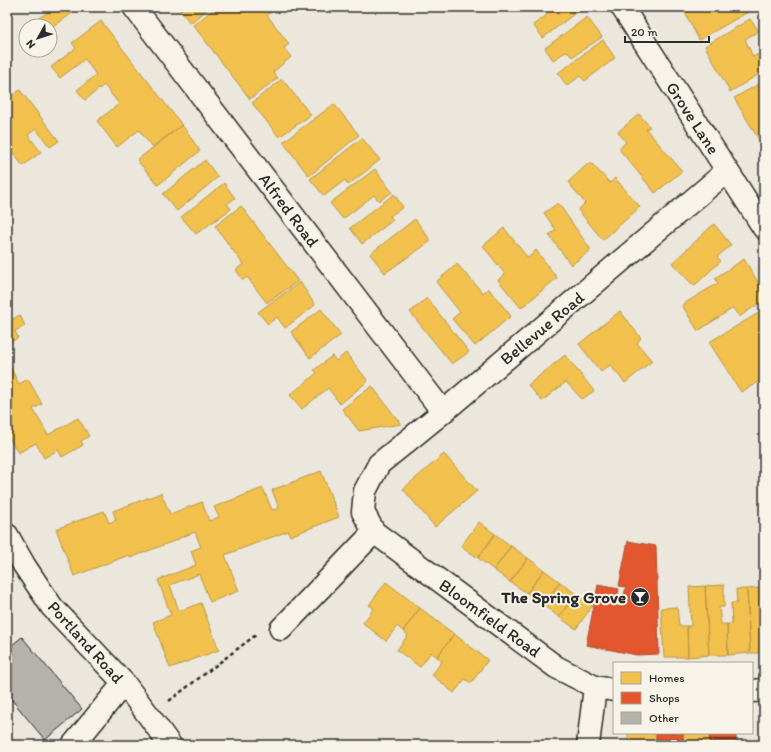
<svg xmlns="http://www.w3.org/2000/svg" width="771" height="752" viewBox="0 0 771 752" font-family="Itim,sans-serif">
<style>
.homes{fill:#f2c14e;stroke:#b69444}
.shops{fill:#e4572e;stroke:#ac4a2d}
.building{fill:#b5b2ab;stroke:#2b2b2b}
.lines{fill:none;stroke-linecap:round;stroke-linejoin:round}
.minor-casing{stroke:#2b2b2b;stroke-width:25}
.path{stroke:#2b2b2b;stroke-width:2.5;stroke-dasharray:4 3;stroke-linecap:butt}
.minor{stroke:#f7f3e8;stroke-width:22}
.labels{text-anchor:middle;stroke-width:4;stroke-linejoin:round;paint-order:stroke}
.street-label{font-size:17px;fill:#2b2b2b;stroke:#f7f3e8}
.poi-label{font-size:17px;font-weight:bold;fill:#2b2b2b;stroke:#f7f3e8;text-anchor:end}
</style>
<rect width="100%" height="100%" fill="#ebe7dd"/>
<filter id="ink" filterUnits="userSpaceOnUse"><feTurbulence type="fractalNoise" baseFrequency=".025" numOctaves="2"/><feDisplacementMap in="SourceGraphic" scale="8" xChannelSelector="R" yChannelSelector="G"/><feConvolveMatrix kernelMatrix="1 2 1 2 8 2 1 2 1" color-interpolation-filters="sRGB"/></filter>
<g filter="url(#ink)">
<path class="homes" d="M44,7h37l-31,22v-3h-4l-7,-8 9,-6z
M178,7h32l-20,16z
M217,7h57l1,2 -8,6 22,29 -5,4 7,9 -18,15 5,6 -28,21 -57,-74z
M549,7h34l-40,31 -10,-13 14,-10 -3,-4z
M682,7h64l2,5 -49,28z
M587,17l15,20 -30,20 -5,-6 -14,9 -8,-12z
M750,19l9,12 -14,8 8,18 11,-6v20l-34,21 -25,-46z
M101,21l81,104 -30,22 -13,-17 -22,17 -20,-26 22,-17 -15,-19 -19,15 -8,-10 19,-15 -11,-16 -25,19 -9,-11 25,-19 -4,-5z
M603,40l12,18 -30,23 -5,-5 -13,10 -9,-13z
M282,79l29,36 -32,22 -27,-34z
M764,81v60l-3,2 -27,-45z
M20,90l39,51 -9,6 -14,-18 -8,6 13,17 -18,14 -13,-17 -3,2v-51z
M334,104l25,31 -50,41 -26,-34z
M639,114l11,13 -4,2 36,42 -27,22 -36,-44 7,-7 -8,-10z
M182,125l18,26 -42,34 -21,-25z
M362,138l18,22 -32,25 -3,-5 -21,16 -14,-17z
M205,160l13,17 -41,34 -14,-17z
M590,162l20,21 5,-5 25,29 -37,33 -25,-30 7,-7 -17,-21z
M375,169l17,23 -13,9 -5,-6 -31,24 -13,-16z
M224,183l11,15 -8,6 4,5 -35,25 -15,-17z
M394,194l9,13 -13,9 3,4 -31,24 -12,-16z
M558,203l33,47 -20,15 -22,-30 7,-5 -12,-17z
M241,206l57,75 -31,22 -20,-26 -4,3 -7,-10 7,-6 -28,-38z
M415,219l16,22 -46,32 -15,-19z
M714,224l17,21 -14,12 4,4 -27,25 -22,-23z
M504,228l24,30 8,-8 21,28 -36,30 -23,-28 7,-6 -22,-28z
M744,259l20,33v8l-25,17 -6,-9 -35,23 -16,-26 36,-22 -3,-5z
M457,264l26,29 5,-5 23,28 -36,30 -23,-27 8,-7 -24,-30z
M300,282l15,23 -30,23 -8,-11 -9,7 -10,-12z
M427,298l42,54 -17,12 -42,-52z
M321,309l20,26 -31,23 -19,-26z
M764,310v69l-23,13 -32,-50z
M620,311l21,27 -4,5 15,18 -27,22 -15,-18 -9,7 -22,-28z
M20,315l5,11 -10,5 3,7 -11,6v-22z
M346,353l22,28 -28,23 -12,-16 -26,21 -12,-14 27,-22 -3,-3 18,-14 4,5z
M565,355l29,36 -12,8 -16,-17 -24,19 -14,-16z
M7,361l12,23 9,-5 14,25 -9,5 15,26 30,-17 11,18 -8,5 2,4 -21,12 -4,-7 -14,8 -8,-15 -18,10 -11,-19z
M372,386l29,38 -42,7 -17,-22z
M444,454l33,37 -42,36 -32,-38z
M321,471l18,46 -49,19 -2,-5 -63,24 14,36 -29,11 -11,-28 -29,11 9,26 22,-8 18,47 -49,18 -17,-46 18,-7 -13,-35 38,-15 -5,-14 10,-4 -6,-15 -16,6v1l-49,19 -1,-3 -55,21 -18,-47 48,-18 5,12 7,-3 -3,-9 48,-18 9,21 32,-12 7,19 10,-4 -5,-10 49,-19 9,22 7,-2 -7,-18z
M479,522l16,12 -17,24 -17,-12z
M495,534l16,12 -17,24 -16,-12z
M511,546l17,12 -18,24 -16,-12z
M528,558l16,12 -17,23 -17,-11z
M544,570l16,12 -17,23 -16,-12z
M386,582l34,26 -17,23 -6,-5 -11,15 -23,-18 11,-15 -5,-3z
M560,582l16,12 -17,23 -16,-12z
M724,585v22h-5l2,17h6l1,31h-19l-4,-69z
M705,586l4,69 -21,2 -1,-31h4l-2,-39z
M759,588l2,35 3,-1v31h-14l-3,-64z
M736,589h11l3,64 -22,2 -1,-31h5l-1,-21h6z
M576,594l17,11 -17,24 -17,-12z
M677,607l2,19h8l1,31h-24l-3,-49z
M420,608l34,26 -17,23 -6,-5 -11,15 -23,-17 11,-15 -5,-4z
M454,634l34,26 -17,23 -6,-4 -11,14 -22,-18 10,-14 -5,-4z
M628,733h28v12h-28z
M683,733h26l1,12h-27z"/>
<path class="shops" d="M628,541l28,5 3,108 -22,1 -51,-10 12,-60 21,4 -3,17 5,1 5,-20 -7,-1z
M656,733h27v12h-27z
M709,733h27v12h-26z"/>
<path class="building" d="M22,637l60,72 -37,31 -38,-46v-45z"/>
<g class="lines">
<defs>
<path id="minor" d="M134,7l309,405
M622,7l142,221
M7,535l17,30 28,42 72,76 25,33 21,29
M281,629l93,-97
M614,690l-19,-3 -39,-20 -182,-135 -11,-20 2,-21 14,-27 64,-52 284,-241
M752,691l12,-1
M73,745l51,-62
M588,745l7,-58"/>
</defs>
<use href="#minor" class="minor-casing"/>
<path class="path" d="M169,701l88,-67"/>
<use href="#minor" class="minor"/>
</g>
</g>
<defs>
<symbol id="bar-disc" viewBox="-11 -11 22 22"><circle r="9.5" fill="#2b2b2b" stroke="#f7f3e8"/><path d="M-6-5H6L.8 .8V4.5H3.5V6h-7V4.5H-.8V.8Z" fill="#fff"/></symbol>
</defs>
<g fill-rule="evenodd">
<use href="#bar-disc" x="629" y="586" width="22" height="22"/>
</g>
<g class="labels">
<g class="street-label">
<text transform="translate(693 118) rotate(57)" y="6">Grove Lane</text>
<text transform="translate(289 210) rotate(53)" y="6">Alfred Road</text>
<text transform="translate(542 328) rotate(-40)" y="6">Bellevue Road</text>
<text transform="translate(490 618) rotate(36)" y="6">Bloomfield Road</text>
<text transform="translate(86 642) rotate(48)" y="6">Portland Road</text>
</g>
<g class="poi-label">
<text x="626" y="603">The Spring Grove</text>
</g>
</g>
<rect width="771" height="752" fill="none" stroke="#f7f3e8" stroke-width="24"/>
<rect x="12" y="12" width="747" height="728" fill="none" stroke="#2b2b2b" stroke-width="1.5" filter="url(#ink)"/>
<rect x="613" y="662" width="140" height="72" fill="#f7f3e8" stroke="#a5a39c"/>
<rect x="621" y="672" width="20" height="12" fill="#f2c14e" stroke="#a5a39c"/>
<text x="649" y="682" font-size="12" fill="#2b2b2b">Homes</text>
<rect x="621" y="692" width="20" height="12" fill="#e4572e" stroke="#a5a39c"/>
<text x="649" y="702" font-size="12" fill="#2b2b2b">Shops</text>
<rect x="621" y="712" width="20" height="12" fill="#b5b2ab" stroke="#a5a39c"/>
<text x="649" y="722" font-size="12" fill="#2b2b2b">Other</text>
<g transform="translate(38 38) rotate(231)"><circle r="19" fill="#f7f3e8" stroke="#a5a39c"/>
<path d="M0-3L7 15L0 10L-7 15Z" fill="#2b2b2b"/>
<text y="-6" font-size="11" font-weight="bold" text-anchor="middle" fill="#2b2b2b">N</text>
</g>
<path d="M625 36v6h84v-6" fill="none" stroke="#2b2b2b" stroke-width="2"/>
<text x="631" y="36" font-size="12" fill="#2b2b2b" stroke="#f7f3e8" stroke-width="3" paint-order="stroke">20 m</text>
</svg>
